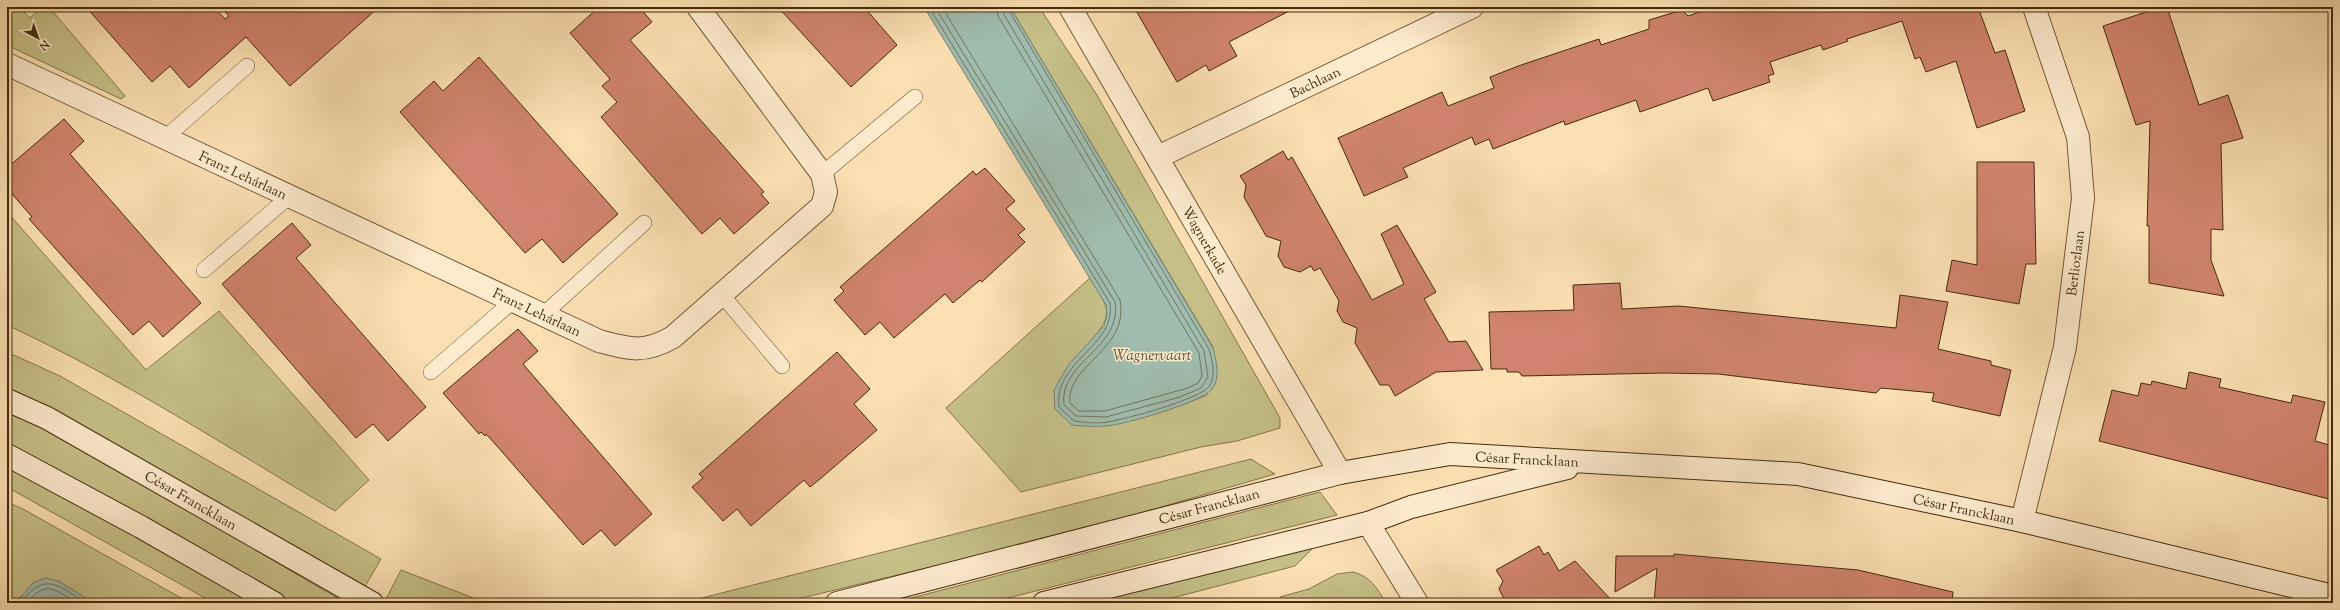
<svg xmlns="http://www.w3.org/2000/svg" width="2340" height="610" viewBox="0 0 2340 610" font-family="'Sorts Mill Goudy',serif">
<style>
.green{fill:#c6c088;stroke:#86764a}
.water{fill:#9fbdaf;stroke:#7b836e}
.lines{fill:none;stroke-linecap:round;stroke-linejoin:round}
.shore{stroke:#72745e;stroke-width:1}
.building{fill:#d0836e;stroke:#462b0c}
.service-casing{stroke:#745836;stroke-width:16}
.minor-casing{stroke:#745836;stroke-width:24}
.secondary-casing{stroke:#462b0c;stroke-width:24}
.service{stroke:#fdebce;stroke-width:15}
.minor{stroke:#fdebce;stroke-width:22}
.secondary{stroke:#fdebce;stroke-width:22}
.labels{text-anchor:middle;stroke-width:3;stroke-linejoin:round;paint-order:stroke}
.street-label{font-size:14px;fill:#462b0c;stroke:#fdebce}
.water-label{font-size:15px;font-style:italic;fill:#5c5035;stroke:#fdebce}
</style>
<rect width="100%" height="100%" fill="#fce0b3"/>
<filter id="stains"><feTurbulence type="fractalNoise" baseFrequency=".005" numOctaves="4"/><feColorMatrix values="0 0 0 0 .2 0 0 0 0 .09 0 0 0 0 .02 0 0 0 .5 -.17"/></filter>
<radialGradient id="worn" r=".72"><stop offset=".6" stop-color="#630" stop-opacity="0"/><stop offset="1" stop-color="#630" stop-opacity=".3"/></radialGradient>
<path class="green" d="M7,7h12l11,11 12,-11h7l76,89 -4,3 -114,-54z
M1010,7h29l58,88 183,323v10l-43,13 -36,6 -180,45 -75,-84 144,-130c19,31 25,35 0,64l92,63 25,-10 6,-48z
M7,212l139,158 73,-59 150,169 -34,31c-108,-64 -214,-133 -328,-186z
M7,352l53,24 321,183 -17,29 -288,-166 -69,-34z
M7,409l32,14 307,180h-53l-286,-159z
M1251,459l24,15 -200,58 -294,71h-99z
M7,466l51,25 195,112h-39l-207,-116z
M1320,492l17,23 -349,88h-96z
M7,502l16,7 167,94h-96l-36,-22 -37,15 -5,7h-9z
M1318,543l-23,23 -142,37h-63z
M401,570l75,29v4h-78l-12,-4z
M1353,572c17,4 24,16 33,31h-104l-2,-6 29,-8 28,-15z"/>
<path class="water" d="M924,7h86l203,341c3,12 8,30 -1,41 -9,13 -89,36 -106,37 -11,1 -23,0 -34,-1l-17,-16 -1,-19 15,-26 35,-38 3,-11 -1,-10z
M45,578l13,3 36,22h-78l17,-20z"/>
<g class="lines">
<path class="shore" d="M929,7l181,296c7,43 -57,58 -51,104l15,14c10,1 23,3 34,1 17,-3 95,-23 102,-37 6,-11 2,-25 -1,-36l-202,-342
M935,7l180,295c8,46 -57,60 -51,103l12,11 30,1 74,-20 21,-9 7,-11 -4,-26 -201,-338 -1,-6
M942,7l178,293c10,50 -55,65 -50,103l9,8h26l83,-23 10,-5 4,-7 -3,-23 -201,-337 -2,-9
M21,603c23,-33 38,-17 65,0
M27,603c19,-24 28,-13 50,0"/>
</g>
<path class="building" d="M86,7h128l11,12 4,-3 -9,-9h159l-89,79 -44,-49 -57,51 -19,-22 -18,16z
M599,7h40l13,15 -22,18 134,152 -3,2 8,9 -35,31 -14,-16 -18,16 -101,-117 16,-15 -15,-16 8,-7 -40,-46z
M778,7h86l33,38 -46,42z
M1134,7h163l-68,35 8,14 -28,15 -3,-6 -29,17z
M1714,7h264l17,46 10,-3 20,61 -48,17 -21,-67 -30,11 -6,-15 -5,2 -13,-38 -55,18 1,2 -25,9 -2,-5 -51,17 4,12 -6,2 2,6 -57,19 -5,-13 -68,24 -4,-12 -71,25 -1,-4 -71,28 -4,-10 -14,6 -3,-8 -69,31 5,9 -44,19 -26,-58 104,-46 6,14 46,-18 -4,-11 31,-12 78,-26 2,6 48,-16v-9l33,-10 6,6z
M2162,7h5l32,98 29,-10 15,43 -22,6 2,86 -12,-1v31l13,36 -75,-13v-57h-2l3,-105 -14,4 -33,-99z
M479,57l139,157 -55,49 -21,-24 -17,14 -125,-141 34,-31 9,10z
M64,119l20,22 -14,13 131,149 -38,34 -14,-16 -16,14 -104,-116 3,-2 -25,-29v-20z
M1283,151l5,9 4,-3 80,143 32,-16 -23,-50 16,-9 39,67 -12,7 25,43 17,-1 17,29 -47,2 -41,24 -6,-11h-9l-25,-42 2,-15 -14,-6 -6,-11 2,-10 -19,-33 -6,3 -3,-5 -11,6 -16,-5 -6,-11 3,-15 -15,-5 -22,-39 2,-12 -6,-9z
M1977,162h57l2,102h-10l-7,40 -73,-13 6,-31 25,5z
M985,168l30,33 -9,8 19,20 -7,6 7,7 -43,40 -2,-2 -27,23 -8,-9 -51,44 -14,-16 -15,13 -31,-35 10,-9 -4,-4 133,-116 3,4z
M292,223l19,22 -15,13 130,149 -38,34 -15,-17 -17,14 -134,-154z
M1620,283l2,26 57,-3 217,22 4,-33 48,7 -10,47 53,12v4l20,5 -11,46 -68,-15 2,-8 -53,-5 -5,5 -158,-19 -54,-1 -142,3 -3,-4h-12v-3h-16l-2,-57 85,-2 -1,-25z
M518,329l20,22 -15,13 129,150 -37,32 -14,-16 -18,15 -86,-99 -11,-12 -1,2 -4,-4 -2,2 -36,-41z
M837,352l33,37 -16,15 23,26 -57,49 -10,8 -6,-7 -53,46 -14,-17 -14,12 -31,-34 11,-9 -4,-4z
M2189,372l32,7 -2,8 72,16 2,-8 32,7 -10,39 18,5v54l-234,-59 13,-51 26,6 3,-13 10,2 1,-4 34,8z
M1539,546l5,9 4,-3 11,19 16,-10 39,42h-108l-7,-14 4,-8 -7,-11z
M1674,554l184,16 95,22 -1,11h-298l3,-35 -42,24 1,-36h58z"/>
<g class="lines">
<defs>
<path id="service" d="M165,138l82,-72
M822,174l93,-77
M204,270l86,-74
M722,295l60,71
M543,315l101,-92
M431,372l82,-71"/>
<path id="minor" d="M1070,7l270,466
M7,64l592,277c30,8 45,13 74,-4l149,-131 4,-14 -4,-18 -124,-167
M1158,157l314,-150
M2022,521l43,-174 18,-149 -5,-61 -44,-130
M1368,523l49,80"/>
<path id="secondary" d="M7,400l40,18 325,185
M7,455l134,72 133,76
M837,603l503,-130 110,-19 348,20 224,47 311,75
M1044,603l324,-80 43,-16 156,-39"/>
</defs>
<use href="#service" class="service-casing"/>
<use href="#minor" class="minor-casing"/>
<use href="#secondary" class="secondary-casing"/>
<use href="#service" class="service"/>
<use href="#minor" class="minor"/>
<use href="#secondary" class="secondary"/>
</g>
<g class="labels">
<g class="street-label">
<text transform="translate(1315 82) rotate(-26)" y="5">Bachlaan</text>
<text transform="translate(243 175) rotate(25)" y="5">Franz Lehárlaan</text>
<text transform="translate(1205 240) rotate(60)" y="5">Wagnerkade</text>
<text transform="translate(2075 263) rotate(-83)" y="5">Berliozlaan</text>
<text transform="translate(537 312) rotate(25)" y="5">Franz Lehárlaan</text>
<text transform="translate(1527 459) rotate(3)" y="5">César Francklaan</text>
<text transform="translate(191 500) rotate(30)" y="5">César Francklaan</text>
<text transform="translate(1209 506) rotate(-15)" y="5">César Francklaan</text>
<text transform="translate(1964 509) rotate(12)" y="5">César Francklaan</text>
</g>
<g class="water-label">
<text x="1152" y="360">Wagnervaart</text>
</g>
</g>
<rect width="2340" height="610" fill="none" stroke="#fce0b3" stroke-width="24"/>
<rect x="8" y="8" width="2324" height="594" fill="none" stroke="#462b0c" stroke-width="2"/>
<rect x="12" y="12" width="2316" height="586" fill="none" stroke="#462b0c"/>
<g transform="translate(38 38) rotate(139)" stroke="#fdebce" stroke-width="3" paint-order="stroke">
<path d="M0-3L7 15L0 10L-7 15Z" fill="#462b0c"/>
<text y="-6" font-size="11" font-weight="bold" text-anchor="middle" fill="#462b0c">N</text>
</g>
<rect width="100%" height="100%" filter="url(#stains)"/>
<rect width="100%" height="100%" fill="url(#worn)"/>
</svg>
